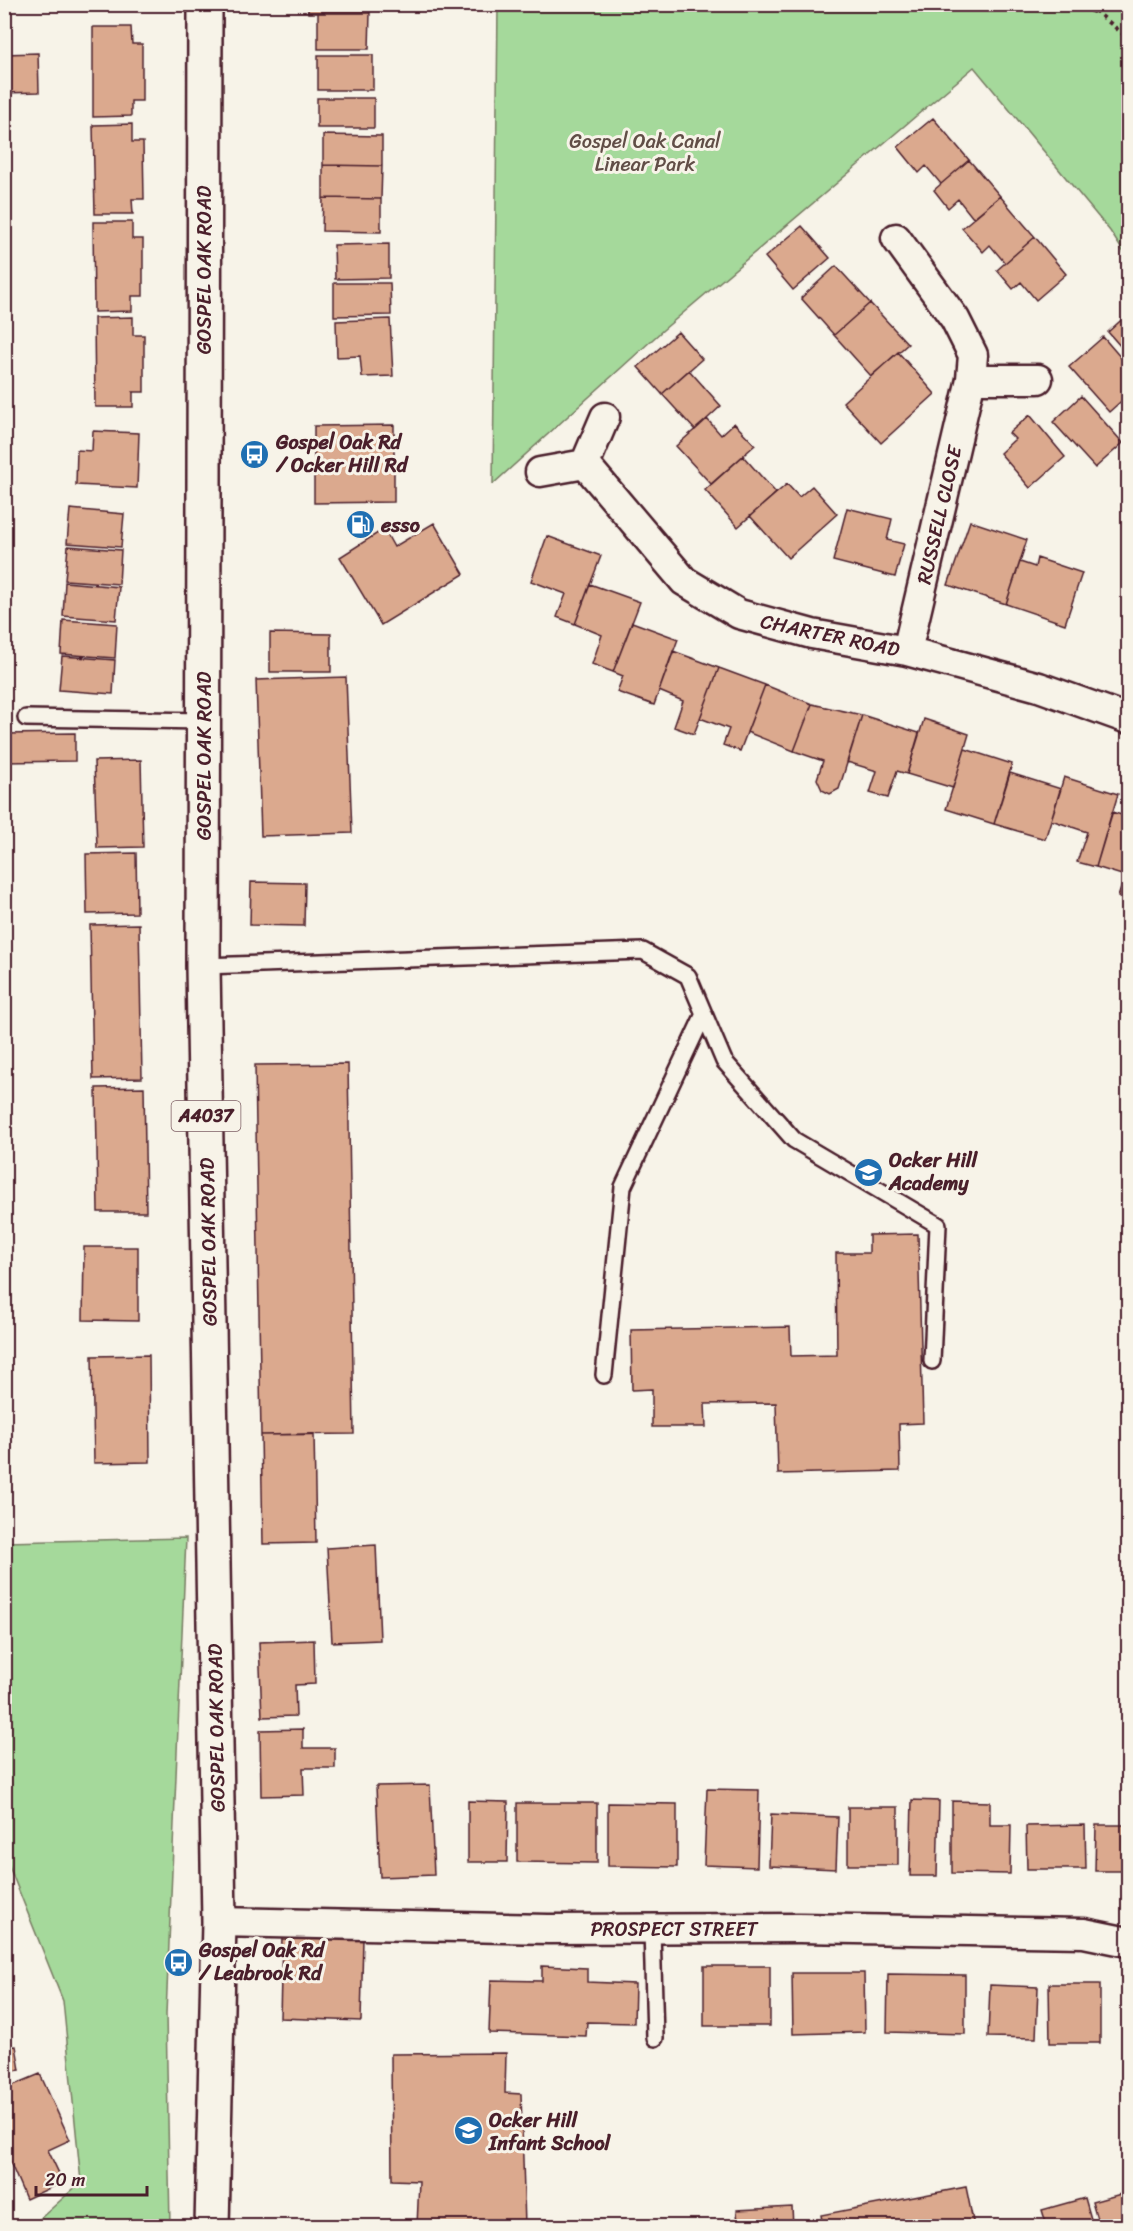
<svg xmlns="http://www.w3.org/2000/svg" width="1133" height="2231" viewBox="0 0 1133 2231" font-family="Sriracha,sans-serif">
<style>
.green{fill:#a5d99b;stroke:#787c63;stroke-width:1.5}
.building{fill:#dba98e;stroke:#4a1f2b;stroke-width:1.5}
.lines{fill:none;stroke-linecap:round;stroke-linejoin:round}
.lane-casing{stroke:#4a1f2b;stroke-width:20}
.street-casing{stroke:#4a1f2b;stroke-width:33}
.primary-casing{stroke:#4a1f2b;stroke-width:38}
.path{stroke:#4a1f2b;stroke-width:4;stroke-dasharray:4.5 4.5;stroke-linecap:butt}
.lane{stroke:#f7f3e8;stroke-width:15}
.street{stroke:#f7f3e8;stroke-width:28}
.primary{stroke:#f7f3e8;stroke-width:33}
.labels{text-anchor:middle;stroke-width:6;stroke-linejoin:round;paint-order:stroke}
.shield{fill:#f7f3e8;stroke:#7e5f64;stroke-width:1.5}
.shield-label{font-size:18px;font-weight:bold;fill:#4a1f2b}
.park-label{font-size:20px;fill:#614e47;stroke:#f7f3e8}
.street-label{font-size:20px;fill:#4a1f2b;stroke:#f7f3e8}
.poi-label{font-size:20px;font-weight:bold;fill:#4a1f2b;stroke:#f7f3e8;text-anchor:start}
</style>
<rect width="100%" height="100%" fill="#f7f3e8"/>
<filter id="ink" filterUnits="userSpaceOnUse"><feTurbulence type="fractalNoise" baseFrequency=".0167" numOctaves="2"/><feDisplacementMap in="SourceGraphic" scale="12" xChannelSelector="R" yChannelSelector="G"/><feConvolveMatrix kernelMatrix="1 2 1 2 8 2 1 2 1" color-interpolation-filters="sRGB"/></filter>
<g filter="url(#ink)">
<path class="green" d="M498,5h630v254l-18,-28 -136,-164 -311,263 -170,154z
M186,1538l-20,476 4,212h-138l49,-44 -18,-181 -58,-145v-314z"/>
<path class="building" d="M308,4h61l1,9h-62z
M318,13h52l-1,36h-51z
M93,27h38l1,17h10v57h-11v15l-38,1z
M38,53l1,39 -35,1v-39z
M318,55h55v35h-55z
M317,98h57v30h-57z
M933,118l36,42 -28,24 -15,-18 -7,7 -21,-26z
M132,124v18h11l1,57h-12l1,15h-38l-2,-89z
M323,135l59,1v30l-59,-1z
M969,160l31,36 -27,22 -15,-19 -10,9 -14,-18z
M323,165l59,1 -1,33 -58,-1z
M1000,196l35,41 -30,26 -15,-18 -7,7 -21,-24z
M323,198l58,1v33l-59,-1z
M93,222h39v17h11v57h-11v15l-38,1z
M802,226l28,32 -37,32 -28,-33z
M1035,237l31,37 -30,26 -15,-18 -8,7 -16,-19z
M389,244v34l-54,1 -1,-34z
M836,266l34,37 -36,32 -33,-37z
M334,283h56l1,32 -57,1z
M870,303l38,41 -37,32 -37,-41z
M1128,314v41l-20,-23z
M133,317v18h11v57h-11v15h-38l-1,-89z
M390,319l3,57 -31,1 -2,-21 -23,1 -1,-36z
M678,332l24,27 -40,35 -24,-27z
M1103,337l25,29v29l-19,17 -40,-45z
M898,352l37,42 -54,49 -38,-41z
M689,370l32,36 -26,24 -33,-36z
M1081,396l42,47 -28,25 -42,-46z
M1030,415l35,42 -35,31 -30,-35 15,-14 -6,-6z
M707,419l14,16 13,-12 21,22 -44,39 -35,-38z
M394,425v77l-80,1v-77z
M93,431l46,2 -2,55 -61,-3 1,-35 15,1z
M743,456l33,37 -38,34 -33,-37z
M787,484l12,13 13,-11 25,28 -49,44 -38,-42z
M847,508l45,11 -5,21 17,4 -9,33 -62,-16z
M70,509l54,5 -3,33 -54,-4z
M970,521l57,19 -21,64 -58,-19z
M434,523l30,51 -83,51 -41,-68 44,-28 10,18z
M547,536l54,20 -26,68 -18,-7 9,-23 -35,-13z
M68,546l53,4 -2,34 -54,-4z
M1037,558l45,15 -17,51 -59,-20 14,-42 15,5z
M65,582l54,5 -3,33 -53,-4z
M590,584l50,18 -27,70 -21,-8 10,-29 -27,-11z
M63,620l54,4 -2,34 -54,-4z
M632,622l46,17 -24,66 -37,-13 6,-16 -10,-4z
M270,633l61,1v38h-61z
M673,651l46,17 -25,66 -20,-7 9,-26 -24,-10z
M62,656l53,4 -2,34 -54,-4z
M719,668l46,17 -25,66 -17,-6 6,-16 -29,-11z
M346,677l6,156 -91,3 -5,-156z
M765,685l47,19 -18,47 -47,-19z
M812,704l50,11 -23,74 -9,5 -8,-4 -5,-11 6,-18 -29,-10z
M862,715l57,18 -12,41 -10,-3 -9,27 -18,-5 7,-22 -30,-9z
M924,719l45,15 -16,54 -46,-14z
M75,733v28l-71,1v-28z
M965,749l47,15 -18,60 -48,-15z
M141,760l2,87 -46,1 -3,-87z
M1010,773l51,16 -16,50 -51,-15z
M1064,777l54,17 -22,73 -19,-5 10,-30 -36,-12z
M1112,812l16,5v83l-10,-3 7,-21 -29,-9z
M136,853l1,60 -50,1 -1,-60z
M251,882l54,1 -1,43 -54,-1z
M139,924l3,154 -49,1 -3,-154z
M348,1064l6,370 -93,1 -6,-370z
M144,1087l2,125h-48l-2,-124z
M918,1234l5,189 -24,1 1,47 -122,3 -2,-71 -71,1 1,23h-54v-38l-20,1 -1,-60 159,-3 1,29 46,-1 -1,-102h33v-18z
M84,1247h54v74l-55,-1z
M149,1355l1,107 -56,1 -2,-107z
M314,1434l2,109 -53,1 -2,-109z
M376,1545l4,95 -48,2 -5,-94z
M314,1640l1,44 -20,1 1,31 -34,1 -3,-75z
M303,1729v19h32v20h-32l1,27 -43,1 -1,-66z
M430,1785l4,90 -54,2 -4,-91z
M707,1789l52,1 -2,77 -53,-2z
M912,1800l27,1 -2,75h-27z
M468,1801l40,1 -1,60h-39z
M952,1801l38,1v23h21l-1,49 -58,-1z
M517,1803h80v60l-80,-1z
M608,1803l69,1v63l-69,-1z
M848,1807h50v58h-50z
M771,1814l67,3 -2,52 -67,-3z
M1085,1825l1,44h-59l-1,-43z
M1096,1825h32v46h-33z
M282,1936l81,2 -2,83 -81,-3z
M542,1966l45,2v14l48,2 -1,39 -47,-1 -1,14 -97,-3 2,-53 51,1z
M704,1966h66v60h-66z
M792,1973h72l1,59 -72,2z
M888,1974l77,1v59l-78,-2z
M1049,1984h51v59h-50z
M990,1985l48,2 -2,51 -48,-1z
M16,2046l4,24 -16,2v-25z
M506,2053l-1,40 16,1 4,132h-108l2,-45 -27,-1 -1,-126z
M40,2074l30,66 -22,10 15,32 -37,17 -22,-51v-59z
M966,2187l8,39h-151l-2,-11z
M1128,2192v34h-29l-7,-24z
M1085,2198l8,28h-46l-5,-16z
M792,2207l1,19h-55l-1,-16z"/>
<g class="lines">
<defs>
<path id="lane" d="M26,718l178,3
M203,966l440,-15 45,25 36,85 70,79 144,85 -6,136
M604,1375l19,-188 81,-173
M652,1929l3,109"/>
<path id="street" d="M896,238l59,81 18,36 -2,24 -64,272
M971,379h67
M585,464l99,117 55,33 73,20 95,17 132,36 89,32
M540,472l45,-8 20,-47
M219,1922l329,7 251,-1 285,5 44,9"/>
<path id="primary" d="M205,4l-2,962 16,956 -7,304"/>
</defs>
<use href="#lane" class="lane-casing"/>
<use href="#street" class="street-casing"/>
<use href="#primary" class="primary-casing"/>
<path class="path" d="M1065,4l29,8
M1087,4l41,34"/>
<use href="#lane" class="lane"/>
<use href="#street" class="street"/>
<use href="#primary" class="primary"/>
</g>
</g>
<defs>
<symbol id="bus-disc" viewBox="-11 -11 22 22"><circle r="9.5" fill="#1f6fb2" stroke="#f7f3e8"/><path d="M-5-6H5V4H4V6H2V4H-2V6H-4V4H-5ZM-3.5-4V0h7V-4ZM-3.5 1.2v1.5H-2V1.2ZM2 1.2v1.5H3.5V1.2Z" fill="#fff"/></symbol>
<symbol id="fuel-disc" viewBox="-11 -11 22 22"><circle r="9.5" fill="#1f6fb2" stroke="#f7f3e8"/><path d="M-5.5-6h7V0h2V4h1.3V-2.5L3-4.5l.8-.8L6-3V5H2.5V1h-1V6h-7ZM-4.2-4.7v3.2H.2V-4.7Z" fill="#fff"/></symbol>
<symbol id="school-disc" viewBox="-11 -11 22 22"><circle r="9.5" fill="#1f6fb2" stroke="#f7f3e8"/><path d="M0-5L7-2L0 1L-7-2ZM-4 1L0 2.5L4 1V4Q0 6-4 4Z" fill="#fff"/></symbol>
</defs>
<g fill-rule="evenodd">
<use href="#bus-disc" x="238" y="438" width="33" height="33"/>
<use href="#fuel-disc" x="344" y="508" width="33" height="33"/>
<use href="#school-disc" x="852" y="1156" width="33" height="33"/>
<use href="#bus-disc" x="162" y="1946" width="33" height="33"/>
<use href="#school-disc" x="452" y="2114" width="33" height="33"/>
</g>
<g class="labels">
<rect class="shield" x="171.5" y="1101" width="69" height="30" rx="4.5"/>
<g class="shield-label">
<text x="206" y="1122">A4037</text>
</g>
<g class="park-label">
<text x="645" y="148">Gospel Oak Canal<tspan x="645" dy="23">Linear Park</tspan></text>
</g>
<g class="street-label">
<text transform="translate(204 270) rotate(-90)" y="7">GOSPEL OAK ROAD</text>
<text transform="translate(939 515) rotate(-77)" y="7">RUSSELL CLOSE</text>
<text transform="translate(830 635) rotate(12)" y="7">CHARTER ROAD</text>
<text transform="translate(204 756) rotate(-90)" y="7">GOSPEL OAK ROAD</text>
<text transform="translate(208 1242) rotate(-91)" y="7">GOSPEL OAK ROAD</text>
<text transform="translate(216 1728) rotate(-91)" y="7">GOSPEL OAK ROAD</text>
<text x="674" y="1936">PROSPECT STREET</text>
</g>
<g class="poi-label">
<text x="276" y="449">Gospel Oak Rd<tspan x="276" dy="23">/ Ocker Hill Rd</tspan></text>
<text x="381" y="532">esso</text>
<text x="889" y="1167">Ocker Hill<tspan x="889" dy="23">Academy</tspan></text>
<text x="199" y="1957">Gospel Oak Rd<tspan x="199" dy="23">/ Leabrook Rd</tspan></text>
<text x="489" y="2127">Ocker Hill<tspan x="489" dy="23">Infant School</tspan></text>
</g>
</g>
<rect width="1133" height="2231" fill="none" stroke="#f7f3e8" stroke-width="24"/>
<rect x="12" y="12" width="1109" height="2207" fill="none" stroke="#4a1f2b" stroke-width="2" filter="url(#ink)"/>
<path d="M36 2186v9h111v-9" fill="none" stroke="#4a1f2b" stroke-width="3"/>
<text x="45" y="2186" font-size="18" fill="#4a1f2b" stroke="#f7f3e8" stroke-width="4.5" paint-order="stroke">20 m</text>
</svg>
